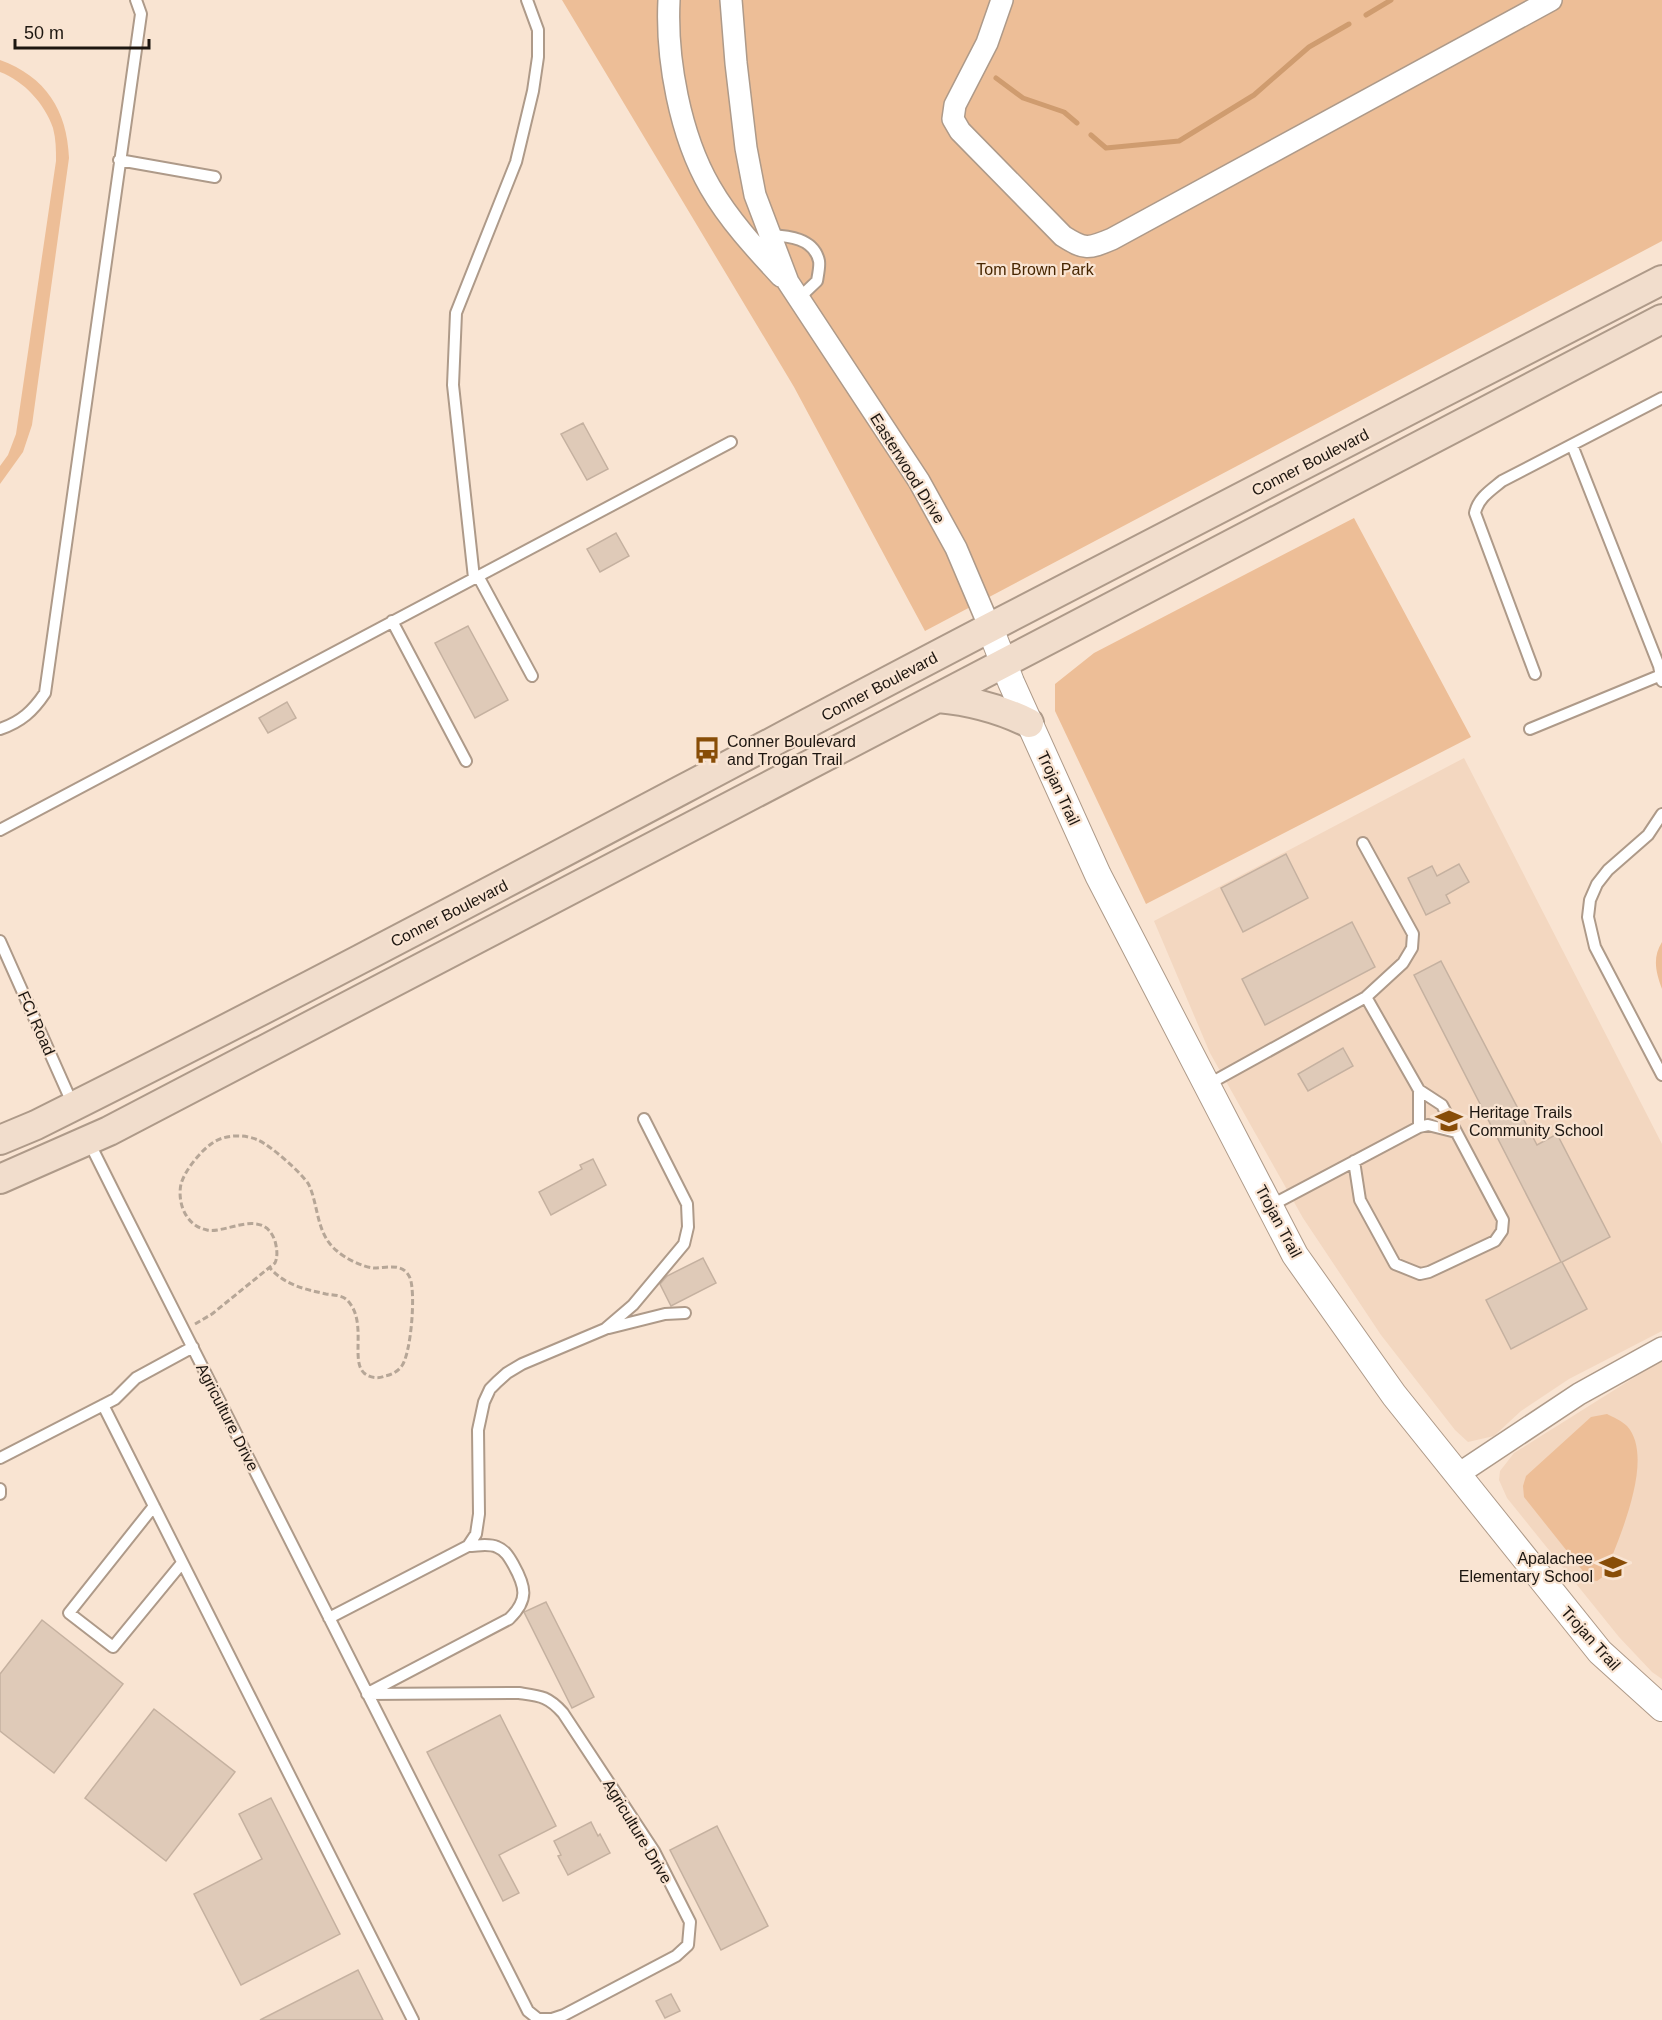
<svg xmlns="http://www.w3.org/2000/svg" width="1662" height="2020" viewBox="0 0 1662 2020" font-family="Helvetica,sans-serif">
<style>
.built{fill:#f3d7c0}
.green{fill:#edbe97}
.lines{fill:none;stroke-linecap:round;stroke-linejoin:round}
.stream{stroke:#cf9c6f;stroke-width:5}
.building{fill:#dfcab8;stroke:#c5b1a0;stroke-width:1.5}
.service-casing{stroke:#ae9a89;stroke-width:14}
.minor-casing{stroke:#ae9a89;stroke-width:24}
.tertiary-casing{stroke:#ae9a89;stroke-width:28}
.secondary-casing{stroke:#ae9a89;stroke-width:32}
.path{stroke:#b6a697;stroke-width:3;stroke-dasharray:6 3;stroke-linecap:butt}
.service{stroke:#fff;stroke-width:10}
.minor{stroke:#fff;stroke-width:21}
.tertiary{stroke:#fff;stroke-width:26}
.secondary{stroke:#f1ddcc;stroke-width:28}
.labels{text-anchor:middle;stroke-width:4.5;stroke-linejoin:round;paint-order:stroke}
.park-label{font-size:16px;fill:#472601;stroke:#f9e4d2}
.street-label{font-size:16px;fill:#1d1610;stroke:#f9e4d2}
.poi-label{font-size:16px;fill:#1d1610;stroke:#f9e4d2;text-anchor:start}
</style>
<rect width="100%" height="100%" fill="#f9e4d2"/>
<path class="built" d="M1464,758l198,386v187l-93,48 -48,32 -27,25 -26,6 -13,-12 -74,-95 -78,-117 -93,-165 -56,-132z
M1662,1360v319l-10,-7 -33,-35 -112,-139 -8,-18 1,-9 14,-18z"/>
<path class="green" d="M562,0h1100v241l-737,390 -131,-244z
M0,60c46,17 67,50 69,98l-37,267 -9,27 -23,32v-18l8,-11 8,-21 40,-273c0,-11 0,-22 -3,-33 -8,-24 -29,-47 -53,-56z
M1354,518l117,219 -325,167 -91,-193v-27l39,-31z
M1662,942v47c-6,-17 -10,-31 0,-47z
M1607,1414c6,3 15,7 20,12 29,32 -9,115 -23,150l-7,5 -7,-1 -66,-83 -1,-11 3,-10 65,-59z"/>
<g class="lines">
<path class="stream" d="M1366,15l25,-15
M996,78l27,20 41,14 13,11
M1091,135l15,13 73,-7 75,-46 55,-48 40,-23"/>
</g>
<path class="building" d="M583,423l25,46 -21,11 -26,-46z
M616,533l13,23 -29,16 -13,-23z
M468,626l40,74 -33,18 -40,-75z
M287,702l9,16 -28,15 -9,-15z
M1286,854l22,44 -65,34 -22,-44z
M1459,864l10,18 -23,13 4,8 -24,12 -18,-37 24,-12 5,10z
M1352,922l23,45 -110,58 -23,-46z
M1441,961l96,184 20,-11 53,103 -48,25 25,47 -76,40 -25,-49 75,-38 -147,-287z
M1343,1048l10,18 -45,25 -10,-17z
M593,1159l13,26 -55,30 -12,-23 43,-23 -2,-4z
M703,1258l13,25 -45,23 -11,-22 7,-8z
M546,1602l48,95 -22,11 -48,-96z
M42,1620l81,64 -69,89 -54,-42v-57z
M154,1709l81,63 -69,89 -81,-63z
M500,1715l56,111 -57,29 20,38 -16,8 -76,-149z
M271,1798l69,136 -99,51 -47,-91 68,-35 -23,-45z
M591,1822l7,14 2,-2 10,19 -42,22 -10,-19 3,-1 -7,-14z
M717,1826l51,100 -47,24 -51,-100z
M358,1970l25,50h-123z
M671,1994l9,17 -15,7 -9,-17z"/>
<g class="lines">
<defs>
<path id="service" d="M119,160l96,17
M770,235c18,1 44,3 49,26 1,5 -1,14 -2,20l-19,18
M1572,445l87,221 3,15
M478,576l54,100
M474,578l-21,-193 3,-72 60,-151 17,-71 5,-34v-27l-11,-30
M392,621l74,140
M1535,674l-60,-161c3,-15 16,-23 27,-32l160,-83
M0,729c21,-7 33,-18 45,-36l96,-679 -5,-14
M1530,729l131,-54
M1662,814l-14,21 -40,35 -11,14 -7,16 -2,17 7,30 67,128
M0,830l731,-388
M0,941l73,164
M1207,1085l159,-88 37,-34 9,-15 1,-14 -50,-91
M1419,1127v-37
M89,1142l30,60 404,799 5,10 10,8h14l12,-4 112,-59 12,-11 2,-23 -36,-71 -91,-138c-15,-17 -23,-17 -44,-20l-152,1
M1354,1161l6,39 35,64 25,10 9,-2 66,-31 7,-10 1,-11 -61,-115 -23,-15 -53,-93
M1270,1206l149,-79 9,-2 28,7
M609,1328l56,-14 20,-1
M103,1405l310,615
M0,1458l115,-59 21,-21 57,-31
M0,1489v5
M154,1506l-85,107 44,34 69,-84
M468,1546l8,-12 3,-20 -1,-84 6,-28 6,-13 7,-7 10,-9 15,-9 83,-35 28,-24 51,-61 4,-17 -1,-23 -43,-85
M329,1618l139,-72c10,0 20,-3 29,1 8,3 12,10 16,17 13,23 16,36 -4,55l-139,73"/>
<path id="minor" d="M669,0c-3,59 11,135 41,187 19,33 45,61 71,89
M731,0l5,63 10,85 9,47 33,87 131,199 37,67 34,80
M1002,0l-15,43 -32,62 -2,14 7,12 103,105c22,14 25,13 49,3l439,-239
M1457,1475l122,-81 83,-46"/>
<path id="tertiary" d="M990,628l21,54 87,193 197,380 99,140 206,257 62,56"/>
<path id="secondary" d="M938,698c33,3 61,10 91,25
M0,1140l36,-15c321,-160 637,-332 955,-498 224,-117 447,-232 671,-347
M0,1179l109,-48 1553,-812"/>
</defs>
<use href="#service" class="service-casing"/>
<use href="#minor" class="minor-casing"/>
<use href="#tertiary" class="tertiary-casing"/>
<use href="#secondary" class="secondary-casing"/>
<path class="path" d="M195,1324l17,-10 63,-51c3,-7 2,-14 0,-22 -12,-34 -48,-7 -68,-11 -21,-4 -30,-27 -26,-46 4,-14 19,-32 30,-40 13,-10 33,-10 47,-4 12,5 45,34 51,45 10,22 7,49 28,66 8,7 25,16 37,17 13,0 29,-6 36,10 6,15 1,78 -9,89 -4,5 -10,8 -16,9 -7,3 -15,2 -21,-3 -14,-13 4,-52 -17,-73 -5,-5 -14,-5 -21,-6 -22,-5 -41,-9 -56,-26"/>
<use href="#service" class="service"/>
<use href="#minor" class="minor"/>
<use href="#tertiary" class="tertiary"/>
<use href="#secondary" class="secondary"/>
</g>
<defs>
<symbol id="bus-bare" viewBox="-9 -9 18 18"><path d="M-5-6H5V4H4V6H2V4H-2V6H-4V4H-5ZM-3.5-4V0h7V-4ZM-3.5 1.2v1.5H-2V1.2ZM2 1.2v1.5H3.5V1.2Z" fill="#884d07" stroke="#f9e4d2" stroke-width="2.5" paint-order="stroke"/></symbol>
<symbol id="school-bare" viewBox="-9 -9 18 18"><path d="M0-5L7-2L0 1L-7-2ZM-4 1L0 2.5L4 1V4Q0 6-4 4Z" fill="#884d07" stroke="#f9e4d2" stroke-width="2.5" paint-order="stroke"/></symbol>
</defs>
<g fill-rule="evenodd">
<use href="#bus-bare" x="688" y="731" width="38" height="38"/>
<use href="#school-bare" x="1430" y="1102" width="38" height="38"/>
<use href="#school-bare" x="1594" y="1548" width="38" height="38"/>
</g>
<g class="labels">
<g class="park-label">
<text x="1035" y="275">Tom Brown Park</text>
</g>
<g class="street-label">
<text transform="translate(1310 462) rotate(-27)" y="6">Conner Boulevard</text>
<text transform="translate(908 468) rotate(58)" y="6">Easterwood Drive</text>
<text transform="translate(879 686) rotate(-28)" y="6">Conner Boulevard</text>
<text transform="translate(1059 788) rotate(65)" y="6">Trojan Trail</text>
<text transform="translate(449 913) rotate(-27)" y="6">Conner Boulevard</text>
<text transform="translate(37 1023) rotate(66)" y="6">FCI Road</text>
<text transform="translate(1279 1221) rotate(62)" y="6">Trojan Trail</text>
<text transform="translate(228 1417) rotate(63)" y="6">Agriculture Drive</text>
<text transform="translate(1591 1638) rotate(48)" y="6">Trojan Trail</text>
<text transform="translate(638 1831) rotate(59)" y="6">Agriculture Drive</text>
</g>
<g class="poi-label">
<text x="727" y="747">Conner Boulevard<tspan x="727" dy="18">and Trogan Trail</tspan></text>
<text x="1469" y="1118">Heritage Trails<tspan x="1469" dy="18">Community School</tspan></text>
<text x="1593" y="1564" text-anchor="end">Apalachee<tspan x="1593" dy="18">Elementary School</tspan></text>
</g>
</g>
<path d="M15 39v9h134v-9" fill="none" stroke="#1d1610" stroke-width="3"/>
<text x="24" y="39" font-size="18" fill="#1d1610" stroke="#f9e4d2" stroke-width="4.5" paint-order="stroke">50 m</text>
</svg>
